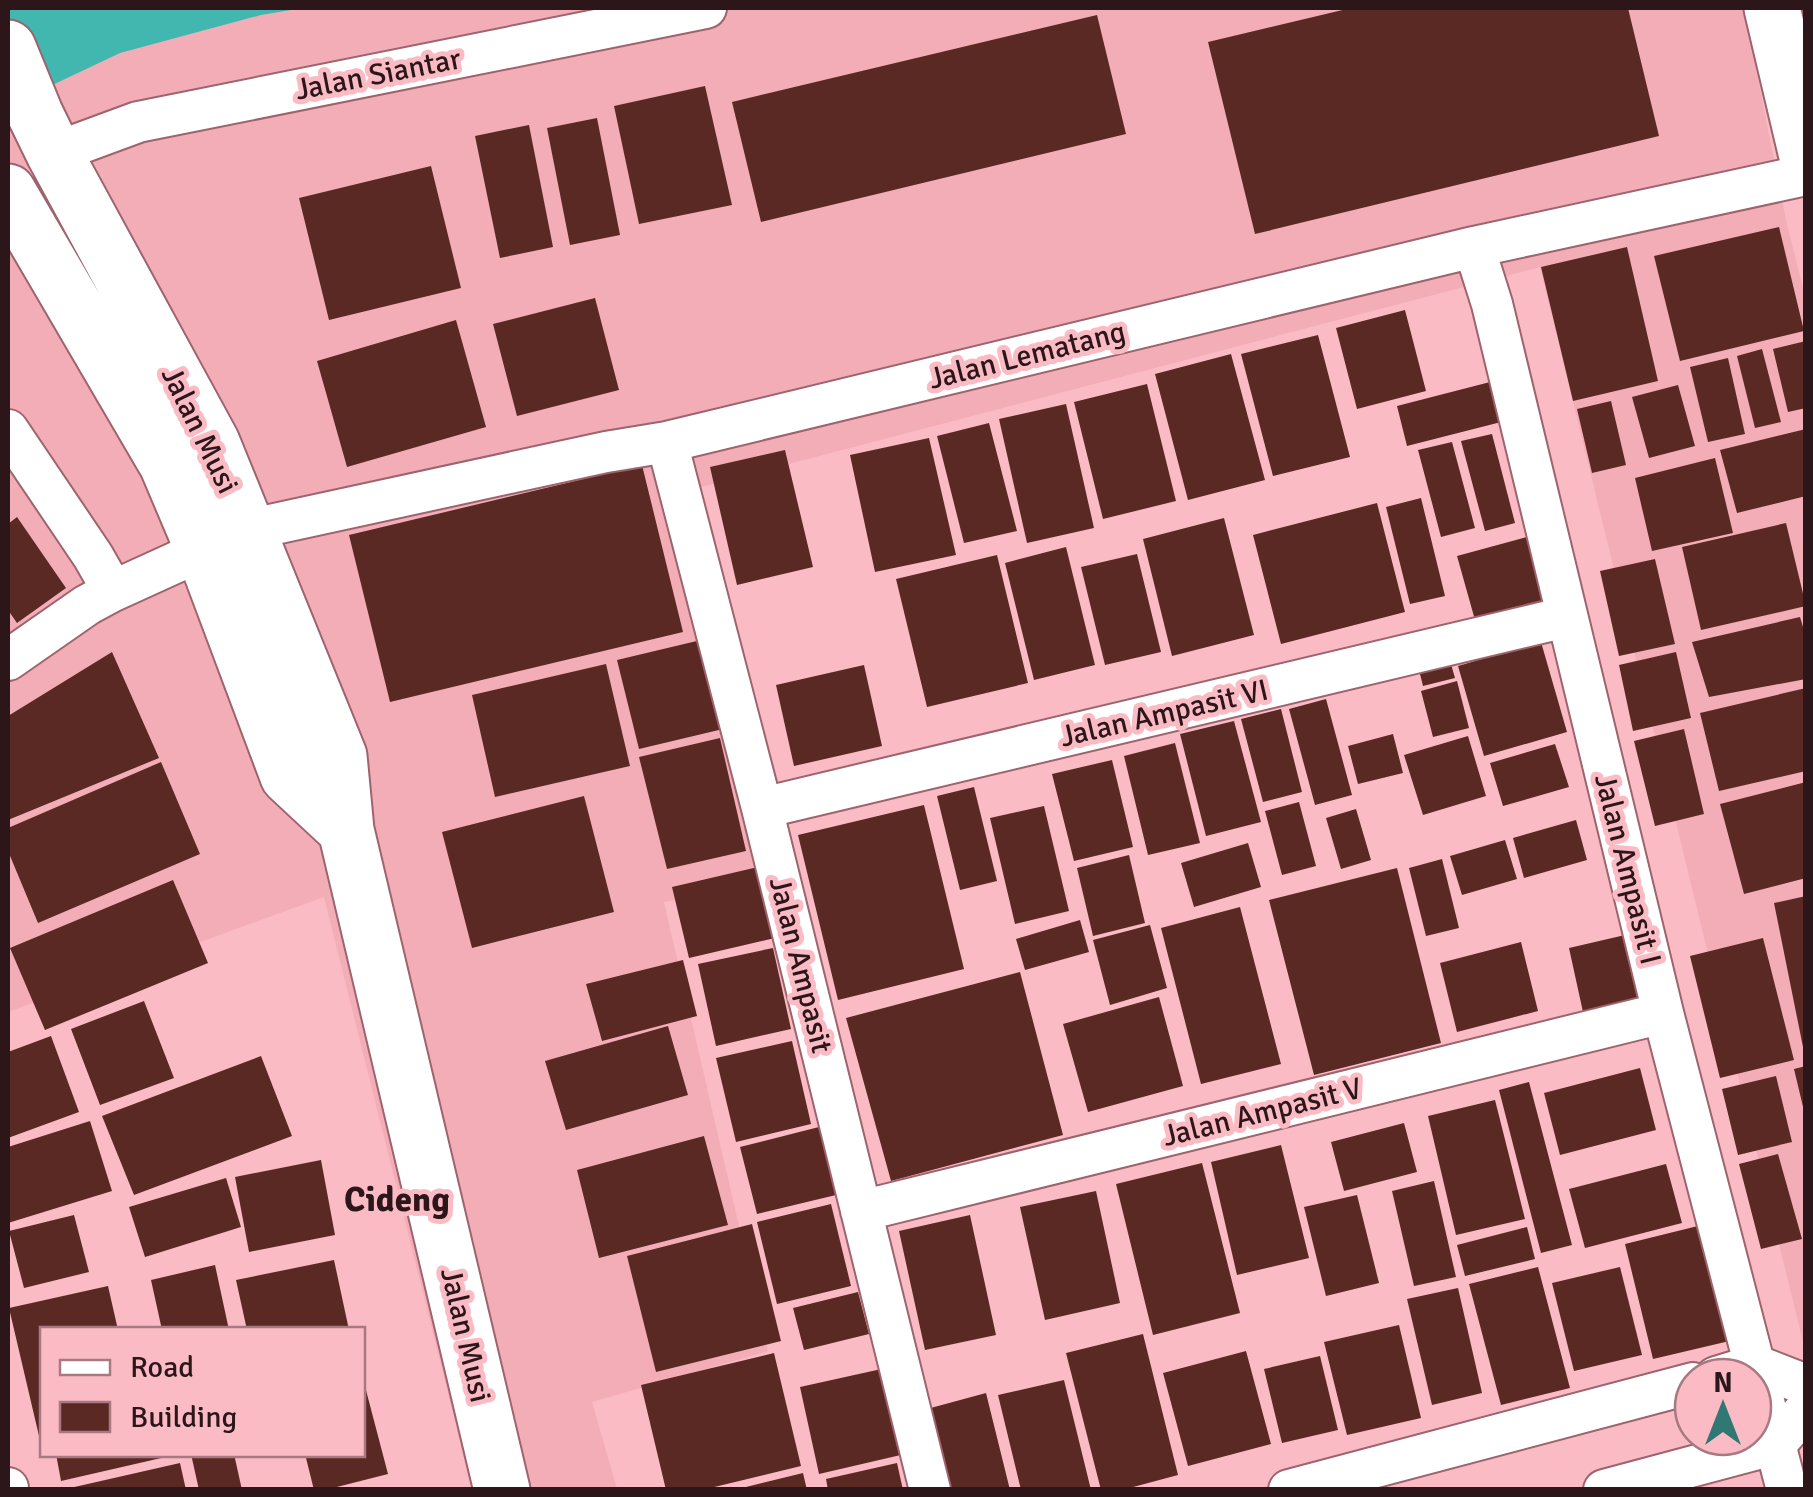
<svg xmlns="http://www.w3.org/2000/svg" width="1813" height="1497" viewBox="0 0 1813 1497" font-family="Signika,sans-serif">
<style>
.built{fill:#f3adb7}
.water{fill:#41b7af}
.building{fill:#5b2923}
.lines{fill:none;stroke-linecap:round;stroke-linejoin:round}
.street-casing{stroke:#9d646d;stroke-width:44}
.secondary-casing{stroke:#9d646d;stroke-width:59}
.primary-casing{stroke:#9d646d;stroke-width:59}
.street{stroke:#fff;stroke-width:40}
.secondary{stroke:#fff;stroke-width:55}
.primary{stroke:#fff;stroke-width:55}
.labels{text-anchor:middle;stroke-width:10;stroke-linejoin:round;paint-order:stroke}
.street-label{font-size:30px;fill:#2c161a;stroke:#fabbc4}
.quarter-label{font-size:35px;font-weight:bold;fill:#2c161a;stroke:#fabbc4}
</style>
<rect width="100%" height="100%" fill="#fabbc4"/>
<path class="built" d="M8,8h1736l42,212 20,80 -1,1050 -265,-1083 -854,224 99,389 -121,22 104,449 -176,51 25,87h-145l-148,-592 -316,115z"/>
<path class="water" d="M8,8h295l-42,7 -141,38 -112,53z"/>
<path class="building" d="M1351,8h277l31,128 -404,98 -47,-192z
M1097,15l29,119 -365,88 -29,-120z
M705,86l27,119 -93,19 -25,-118z
M597,118l23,117 -50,10 -23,-117z
M529,125l24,122 -53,11 -25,-122z
M431,166l30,122 -132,32 -30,-122z
M1779,227l25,104 -124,30 -26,-105z
M1627,247l31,134 -85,20 -32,-134z
M595,298l24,92 -102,26 -24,-92z
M1405,310l21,81 -69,18 -21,-81z
M456,320l30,107 -139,40 -30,-106z
M1318,335l32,122 -77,19 -32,-122z
M1806,341v67l-18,4 -15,-63z
M1762,349l19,73 -26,6 -18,-72z
M1231,354l34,126 -77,20 -33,-126z
M1728,358l17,76 -37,8 -18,-75z
M1494,381l11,40 -98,25 -10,-40z
M1147,384l29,117 -73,18 -29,-117z
M1678,385l17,61 -46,12 -17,-61z
M1611,401l15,64 -34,8 -15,-64z
M1066,404l28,124 -67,15 -28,-124z
M989,423l28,108 -53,12 -27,-107z
M1806,429v67l-69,17 -17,-63z
M1492,434l23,89 -30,8 -24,-90z
M929,438l27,117 -81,17 -25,-117z
M1452,442l23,86 -34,9 -23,-87z
M785,450l28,117 -76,18 -27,-118z
M1715,458l18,75 -81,18 -17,-73z
M642,465l41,167 -293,70 -41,-167z
M1421,498l24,98 -35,8 -24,-97z
M1377,503l28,109 -124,32 -28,-109z
M17,517l49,71 -49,35 -9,-13v-86z
M1224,518l30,117 -82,21 -29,-117z
M1786,523l20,83 -105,24 -19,-83z
M1542,533l18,63 -85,24 -18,-64z
M1066,547l29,118 -61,15 -29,-117z
M1137,554l24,98 -56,13 -24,-98z
M997,555l31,128 -101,24 -31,-128z
M1655,559l20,85 -56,12 -19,-85z
M1800,617l6,20v42l-97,18 -17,-55z
M701,640l22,89 -84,20 -22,-89z
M1541,642l26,90 -83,24 -26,-90z
M112,652l47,106 -151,62v-104z
M1676,652l15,66 -58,13 -14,-66z
M1448,654l7,24 -32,8 -6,-24z
M606,664l24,102 -135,31 -23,-102z
M864,665l18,81 -88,20 -18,-81z
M1457,681l12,47 -36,9 -12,-46z
M1806,688v83l-87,20 -19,-78z
M1326,699l26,96 -37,10 -26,-96z
M1281,709l21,83 -39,10 -22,-83z
M1234,721l27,101 -55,14 -26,-102z
M1684,729l20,85 -49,12 -21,-85z
M1393,734l10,39 -45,11 -10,-38z
M1468,736l18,60 -63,19 -19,-60z
M720,738l26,113 -79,18 -28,-112z
M1175,743l25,100 -52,12 -24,-99z
M1555,744l14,43 -66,19 -13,-43z
M1112,760l21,87 -59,14 -22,-87z
M161,762l39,92 -162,69 -30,-72v-23z
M1806,782v96l-62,16 -24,-90z
M974,787l23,94 -37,9 -23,-94z
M584,796l30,116 -142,36 -30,-116z
M1299,802l17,64 -34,9 -17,-64z
M924,805l40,164 -126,31 -40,-165z
M1044,806l25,105 -54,13 -25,-106z
M1356,809l15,51 -30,9 -15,-51z
M1576,820l11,40 -63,18 -11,-40z
M1505,840l12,39 -55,16 -12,-39z
M1248,843l13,44 -67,20 -13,-44z
M1129,855l16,68 -52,13 -16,-68z
M1442,859l17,69 -33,8 -17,-68z
M758,867l17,71 -86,20 -17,-71z
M1397,868l44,175 -127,32 -45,-175z
M173,880l35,83 -163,67 -35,-82z
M1806,896v156h-2l-30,-149z
M1240,907l41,157 -80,20 -40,-156z
M1080,920l9,32 -64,18 -9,-31z
M1150,925l17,63 -57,17 -17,-65z
M1638,932l14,64 -69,16 -14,-64z
M1763,938l31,122 -74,18 -30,-122z
M1521,942l17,69 -81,21 -17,-69z
M773,948l18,81 -75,17 -18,-82z
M683,960l14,56 -95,25 -16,-57z
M1020,972l43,163 -172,46 -45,-163z
M1159,997l24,89 -95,26 -25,-88z
M144,1001l30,77 -74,27 -29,-76z
M668,1026l20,69 -122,35 -21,-69z
M51,1036l28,76 -71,26v-86z
M792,1041l19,83 -75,18 -20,-84z
M261,1056l31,80 -158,59 -32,-79z
M1806,1066v44l-2,1 -10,-42z
M1640,1068l16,62 -96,25 -16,-62z
M1776,1076l16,66 -54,13 -16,-66z
M1529,1082l43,163 -31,8 -42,-163z
M1495,1100l30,119 -69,16 -28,-119z
M90,1121l22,70 -104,32v-76z
M1404,1123l13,49 -73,19 -13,-49z
M819,1127l17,68 -79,19 -17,-67z
M704,1136l24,89 -129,33 -22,-88z
M1281,1145l28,113 -72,17 -26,-113z
M1778,1154l24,85 -41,10 -22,-85z
M321,1160l14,75 -86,17 -14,-75z
M1202,1163l38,150 -87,22 -37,-151z
M1666,1164l16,59 -97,25 -16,-59z
M226,1178l15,49 -96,30 -16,-50z
M1434,1181l22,96 -42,9 -22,-95z
M1096,1191l24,112 -75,17 -25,-113z
M1357,1195l22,88 -53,13 -22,-89z
M831,1204l20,82 -74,18 -20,-82z
M74,1215l15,57 -65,16 -15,-57z
M970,1215l26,120 -71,15 -26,-119z
M1710,1223l28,116 -85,20 -28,-115z
M752,1224l29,117 -125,31 -29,-116z
M1527,1227l8,32 -70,17 -8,-31z
M334,1260l15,70h-102l-11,-50z
M215,1265l14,65h-67l-11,-50z
M1538,1267l32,121 -69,17 -32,-121z
M1620,1267l22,88 -68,16 -22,-88z
M108,1286l10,44h-76v105l-3,1 -30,-128z
M1458,1288l24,105 -50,12 -25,-106z
M858,1292l11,42 -65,16 -11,-42z
M1399,1325l22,93 -74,17 -23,-93z
M1143,1334l35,141 -56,15h-21l-35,-137z
M1246,1351l25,93 -83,22 -25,-93z
M774,1353l27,113 -99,24h-36l-25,-105z
M1320,1356l18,74 -56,13 -18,-74z
M886,1368l19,86 -86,20 -19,-87z
M362,1375l26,99 -63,16h-11l-9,-36h57z
M1064,1380l27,110h-70l-23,-95z
M986,1393l24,97h-63l-20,-81z
M56,1454h114v2l-109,25z
M191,1454h43l8,36h-43z
M180,1463l6,27h-116v-2z
M897,1463l6,27h-75l-2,-11z
M803,1473l4,17h-65v-2z"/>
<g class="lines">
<defs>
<path id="street" d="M54,153l84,-31 568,-114
M1474,247l18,57 171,709 124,477
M8,430l85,126 20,35
M667,442l95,366 168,682
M8,660l79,-55 26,-14 134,-61 359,-78 61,-10 807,-195 332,-72
M762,808l804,-191
M861,1211l802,-198
M1716,1377l39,-12 51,20
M8,1488v2
M1289,1490l404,-107
M1604,1490l172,-46 30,-35"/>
<path id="secondary" d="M8,48l27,66 19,39 158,290 127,313 7,74 156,660
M8,192l159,272 36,85 85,227 58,54"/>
<path id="primary" d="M1772,8l34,144"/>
</defs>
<use href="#street" class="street-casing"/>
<use href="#secondary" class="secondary-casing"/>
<use href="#primary" class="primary-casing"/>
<use href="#street" class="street"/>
<use href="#secondary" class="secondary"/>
<use href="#primary" class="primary"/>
</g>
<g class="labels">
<g class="street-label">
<text transform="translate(378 74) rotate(-11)" y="10">Jalan Siantar</text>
<text transform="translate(1027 355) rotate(-14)" y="10">Jalan Lematang</text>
<text transform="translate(200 430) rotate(64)" y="10">Jalan Musi</text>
<text transform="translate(1164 713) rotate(-13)" y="10">Jalan Ampasit VI</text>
<text transform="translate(1628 869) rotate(76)" y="10">Jalan Ampasit I</text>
<text transform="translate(801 965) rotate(76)" y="10">Jalan Ampasit</text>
<text transform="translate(1262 1112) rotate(-14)" y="10">Jalan Ampasit V</text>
<text transform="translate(466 1335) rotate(77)" y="10">Jalan Musi</text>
</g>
<g class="quarter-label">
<text x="397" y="1211">Cideng</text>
</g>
</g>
<rect width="1813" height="1497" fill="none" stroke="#2c161a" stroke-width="20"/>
<rect x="40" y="1327" width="325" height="130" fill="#fabbc4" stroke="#a87980" stroke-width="2.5"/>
<rect x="60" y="1360" width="50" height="15" fill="#ffffff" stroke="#a87980" stroke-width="2.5"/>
<text x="130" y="1377" font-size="30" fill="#2c161a">Road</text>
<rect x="60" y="1402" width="50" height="30" fill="#5b2923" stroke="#a87980" stroke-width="2.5"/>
<text x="130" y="1427" font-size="30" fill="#2c161a">Building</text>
<g transform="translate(1723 1407)"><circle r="48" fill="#fabbc4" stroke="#a87980" stroke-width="2.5"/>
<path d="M0-8L18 38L0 25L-18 38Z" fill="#307874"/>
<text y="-15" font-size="28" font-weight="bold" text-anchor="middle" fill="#2c161a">N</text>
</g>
</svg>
